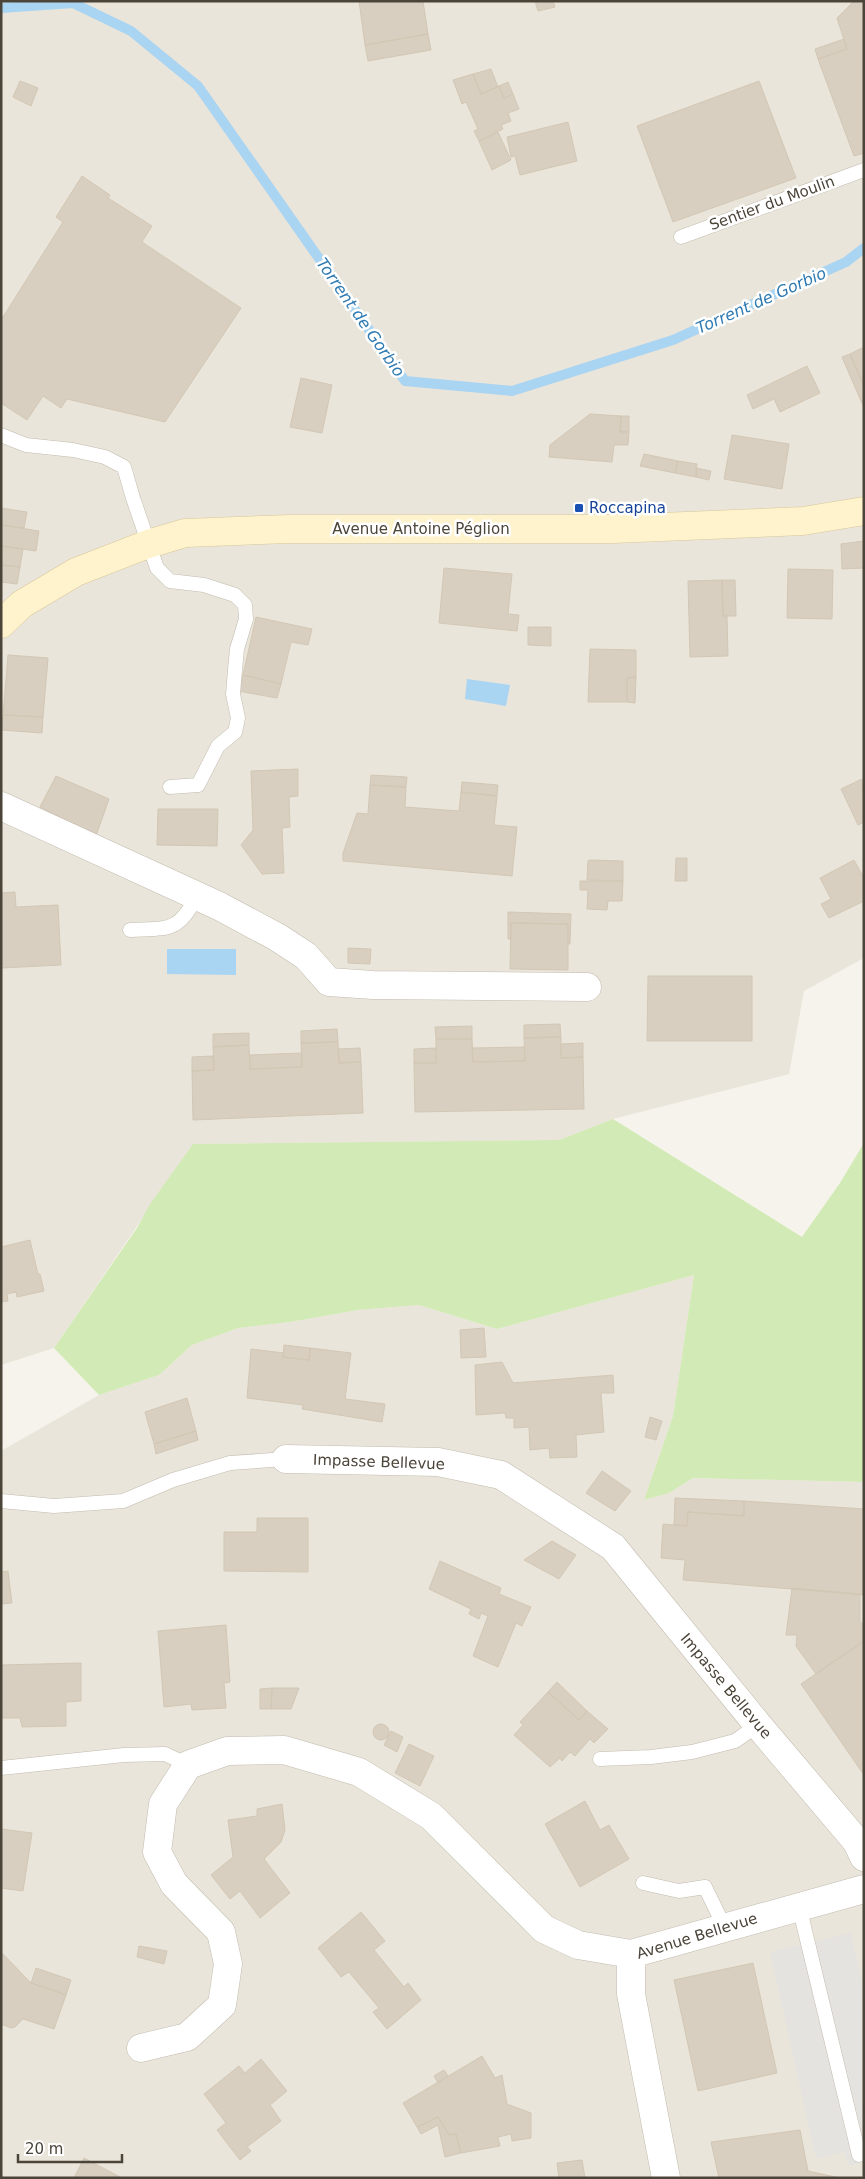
<svg xmlns="http://www.w3.org/2000/svg" width="865" height="2179" viewBox="0 0 865 2179" font-family="'DejaVu Sans',sans-serif">
<style>
.residential{fill:#eae5da}
.green{fill:#d2eab5}
.parking{fill:#e5e3e0}
.water{fill:#a9d4f2}
.lines{fill:none;stroke-linecap:round;stroke-linejoin:round}
.stream{stroke:#a9d4f2;stroke-width:10}
.building{fill:#d8cfc1;stroke:#d3c7b4}
.lane-casing{stroke:#c2bbae;stroke-width:15}
.street-casing{stroke:#c2bbae;stroke-width:29}
.secondary-casing{stroke:#d6c79b;stroke-width:29}
.lane{stroke:#fff;stroke-width:14}
.street{stroke:#fff;stroke-width:28}
.secondary{stroke:#fff3cd;stroke-width:28}
.transit-dot{fill:#1a4fb4;stroke:#fff;stroke-width:2}
.labels{text-anchor:middle;stroke-width:5;stroke-linejoin:round;paint-order:stroke}
.street-label{font-size:15px;fill:#4b4439;stroke:#fff}
.transit-label{font-size:15px;fill:#164399;stroke:#fff;text-anchor:start}
.water-label{font-size:16px;font-style:italic;fill:#2e7ab2;stroke:#fff}
</style>
<rect width="100%" height="100%" fill="#f6f3ec"/>
<path class="residential" d="M1,1h863v957l-60,33 -15,83 -176,45 -54,21 -366,4 -139,204 -53,17z
M694,1275l-21,141 -29,84 25,-7 24,-15 171,4v696h-863v-727l98,-56 60,-20 33,-30 46,-17 52,-6 68,-12 61,-5 78,24z"/>
<path class="green" d="M613,1119l189,118 38,-54 24,-40v339l-171,-4 -24,15 -25,7 29,-84 21,-141 -197,54 -78,-24 -61,5 -68,12 -52,6 -46,17 -33,30 -60,20 -45,-47 83,-120 13,-24 43,-60 366,-4z"/>
<path class="parking" d="M851,1933l13,57v172l-16,4 -4,-14 -28,7 -46,-207z"/>
<path class="water" d="M467,679l43,6 -4,21 -41,-7z
M167,949h69v26l-69,-1z"/>
<g class="lines">
<path class="stream" d="M1,8l72,-5 58,28 67,55 207,295 107,10 161,-51 173,-78 18,-14"/>
</g>
<path class="building" d="M359,1h64l5,33 -63,11z
M535,1h18l2,6 -17,4z
M854,1h10v152l-10,3 -36,-97 29,-10 -10,-31z
M428,34l3,16 -63,11 -3,-16z
M844,39l3,10 -29,10 -3,-10z
M491,69l7,18 -17,7 -8,-20z
M473,74l8,20 18,-8 5,12 9,-4 6,15 -11,4 3,8 -10,4 2,4 -24,12 -5,-10 4,-2 -12,-27 -4,2 -9,-24z
M20,81l18,7 -7,18 -18,-9z
M759,81l37,97 -123,44 -36,-96z
M508,82l5,12 -9,4 -5,-12z
M568,122l9,39 -57,14 -5,-19 -4,1 -4,-20z
M498,132l13,28 -19,10 -13,-29z
M82,176l28,19 -2,3 44,28 -10,16 99,66 -76,114 -98,-23 -6,9 -18,-12 -16,24 -26,-17v-87l2,1 60,-95 -7,-5z
M864,347v39l-14,-32z
M850,354l14,32v22l-22,-51z
M807,366l13,27 -40,19 -6,-13 -21,10 -6,-14z
M301,378l31,7 -10,48 -32,-6z
M590,414l31,2 -1,16h9l-1,13h-14l-2,17 -63,-5 1,-12z
M621,416h8v16h-9z
M732,435l57,9 -7,45 -58,-10z
M644,454l34,7 -3,12 -35,-7z
M678,461l19,3 -1,13 -21,-4z
M696,468l15,3 -2,9 -13,-3z
M1,508l26,4 -3,16 -23,-3z
M1,525l38,6 -3,20 -35,-5z
M864,541v27l-22,1 -1,-25z
M1,546l22,3 -3,18 -19,-2z
M1,565l19,2 -3,17 -16,-2z
M444,568l68,6 -4,40 11,1 -2,16 -78,-8z
M788,569l45,1 -1,49 -45,-1z
M722,580h13l1,36h-13z
M722,580l1,36h4l1,40 -38,1 -2,-76z
M256,617l56,12 -4,16 -17,-3 -10,42 -38,-9z
M528,627h23v19l-23,-1z
M590,649l46,1v27l-9,1v24h-39z
M8,655l40,3 -5,59 -40,-2z
M243,675l38,9 -4,14 -39,-7z
M636,677l-1,26 -8,-1v-24z
M3,715l40,2 -1,16 -41,-3z
M298,769v27l-9,1 1,30 -8,1 2,45 -22,1 -21,-29 12,-15 -2,-59z
M371,775l36,2 -1,10 -36,-2z
M56,776l53,23 -13,37 -56,-29z
M862,779l2,43 -6,3 -17,-36z
M462,782l36,3 -1,11 -36,-4z
M370,785l36,2 -1,20 54,4 2,-19 36,4 -3,29 23,2 -5,49 -169,-15v-8l14,-40 11,1z
M158,809h60l-1,37 -60,-1z
M676,858h11v23h-12z
M590,860l33,1v20l-36,-1 1,-19z
M854,860l10,18v23l-35,17 -8,-14 10,-5 -11,-21z
M580,881h43l-1,20h-14l-1,9 -20,-1 1,-19h-8z
M15,892l1,15 42,-2 3,60 -60,3v-75z
M508,912l63,2 -1,30h-2v-20l-57,-1v16h-3z
M511,923l57,1v46l-58,-1z
M348,948l23,1 -1,15 -22,-1z
M648,976h104v65h-105z
M560,1024l1,13 -37,1v-13z
M472,1026v13h-36l-1,-12z
M337,1029l1,13 -37,1v-12z
M249,1033v12l-36,2v-13z
M561,1037v21l22,-1 1,52 -169,3 -1,-49h22v-24h36l1,23 52,-1 -1,-23z
M338,1042l1,21 22,-1 2,51 -170,7 -1,-49 22,-1 -1,-23 36,-2 1,24 52,-2 -1,-24z
M583,1043v14l-22,1v-14z
M524,1047l1,14 -52,1 -1,-14z
M360,1048l1,14 -22,1 -1,-14z
M436,1048v15h-22v-14z
M302,1053v14l-52,2v-14z
M213,1056l1,14 -22,1v-14z
M30,1240l8,34h2l4,17 -27,6 -1,-5 -9,2 1,7 -7,1v-55z
M484,1328l2,29 -25,1 -1,-28z
M284,1345l26,3 -1,12 -26,-3z
M310,1348l41,5 -6,46 40,5 -3,18 -80,-13 1,-4 -56,-7 4,-49 33,4 -1,4 26,3z
M502,1362l11,21 100,-8 1,18h-13l3,39 -28,3 1,22 -27,1 -1,-10 -19,2 -1,-23 -15,1v-10h-8l-1,-5 -29,2 -1,-50z
M187,1398l9,33 -42,13 -9,-32z
M650,1417l12,4 -6,19 -11,-3z
M196,1431l2,9 -42,14 -2,-10z
M602,1471l29,20 -16,20 -29,-18z
M675,1498l69,3v15l-56,-4 -1,14 -13,-1z
M744,1501l120,8v86l-181,-15 2,-20 -24,-2 2,-34 24,2 1,-14 56,4z
M257,1518h51v54l-84,-1v-39h33z
M552,1541l24,14 -17,24 -35,-19z
M440,1561l61,27 -2,6 32,13 -9,19 -6,-3 -18,44 -25,-11 15,-40 -7,-3 -2,6 -10,-5 2,-5 -42,-20z
M8,1571l4,32 -11,1v-32z
M792,1588l68,6v27l4,5v15l-48,33 -20,-28 1,-11h-11z
M226,1625l4,57 -6,1 2,25 -34,2 -1,-6 -27,3 -6,-76z
M864,1641v134l-63,-91z
M81,1663v38l-15,1v24l-44,1 -2,-9h-19v-53z
M557,1682l30,29 -8,9 -31,-28z
M272,1688h27l-8,21h-20z
M272,1688l-1,21h-11v-20z
M548,1692l31,28 8,-9 21,18 -14,14 -4,-4 -15,17 -5,-4 -8,9 -2,-3 -10,9 -36,-32 9,-10 -3,-3z
M373 1732a8 8 0 1 1 16 0a8 8 0 1 1-16 0Z
M391,1731l12,6 -6,15 -13,-7z
M409,1744l25,12 -14,30 -25,-13z
M585,1801l15,29 9,-5 20,34 -49,28 -35,-63z
M282,1804l3,26 -4,12 -17,17 26,34 -30,25 -20,-27 -10,8 -19,-24 22,-18 -5,-37 29,-4v-7z
M1,1829l31,4 -9,58 -22,-3z
M361,1912l24,29 -11,9 30,37 4,-4 13,17 -34,29 -14,-17 6,-4 -30,-36 -8,5 -23,-29z
M139,1946l28,5 -3,13 -27,-7z
M1,1952l30,31 35,12 -12,34 -31,-10 -8,8 -4,1 -10,-4z
M753,1963l24,110 -79,18 -24,-111z
M36,1968l35,12 -5,15 -35,-12z
M482,2056l13,22 7,-3 5,29 24,9v25l-19,3 -1,-7 -13,3 2,9 -39,7 -5,-19 -7,1 -11,-18 -21,10 -14,-24z
M261,2059l26,32 -17,14 11,16 -34,26 4,4 -11,9 -23,-30 9,-7 -22,-29 35,-28 6,7z
M444,2070l4,6 -10,7 -4,-7z
M438,2117l11,18 7,-1 5,19 -16,4 -7,-32 -17,9 -4,-7z
M800,2130l8,41 32,7h-121l-8,-36z
M84,2158l38,20h-48z
M582,2160l3,18h-26l-2,-15z"/>
<g class="lines">
<defs>
<path id="lane" d="M681,237l183,-67
M1,435l25,10 47,5 32,7 19,10 9,31 24,70 13,13 34,4 31,10 10,10 1,14 -9,30 -2,21 -2,24 5,24 -3,14 -17,14 -20,39 -28,2
M130,930c38,-2 48,3 67,-34
M1,1501l53,5 69,-5 50,-21 57,-17 56,-4
M600,1759l51,-2 41,-5 43,-11 23,-16
M1,1768l123,-13 41,-1 23,11
M643,1883l36,8 26,-4 19,39
M799,1906l60,249"/>
<path id="street" d="M1,806l218,100 58,31 29,19 23,26 44,3 214,2
M286,1459l152,3 63,13 112,72 145,178 99,117 7,15
M631,1954v40l35,184
M141,2048l46,-11 35,-32 6,-41 -7,-32 -47,-48 -17,-32 6,-48 25,-39 39,-14 57,-1 75,22 72,44 113,113 34,16 53,9 233,-65"/>
<path id="secondary" d="M1,624l21,-20 54,-32 72,-28 37,-11 104,-4h324l190,-8 61,-10"/>
</defs>
<use href="#lane" class="lane-casing"/>
<use href="#street" class="street-casing"/>
<use href="#secondary" class="secondary-casing"/>
<use href="#lane" class="lane"/>
<use href="#street" class="street"/>
<use href="#secondary" class="secondary"/>
</g>
<rect class="transit-dot" x="574" y="503" width="10" height="10" rx="2.5"/>
<g class="labels">
<g class="street-label">
<text transform="translate(772 203) rotate(-20)" y="5">Sentier du Moulin</text>
<text x="421" y="534">Avenue Antoine Péglion</text>
<text transform="translate(379 1462) rotate(2)" y="5">Impasse Bellevue</text>
<text transform="translate(726 1686) rotate(50)" y="5">Impasse Bellevue</text>
<text transform="translate(697 1936) rotate(-17)" y="5">Avenue Bellevue</text>
</g>
<g class="transit-label">
<text x="589" y="513">Roccapina</text>
</g>
<g class="water-label">
<text transform="translate(761 300) rotate(-24)" y="6">Torrent de Gorbio</text>
<text transform="translate(361 317) rotate(55)" y="6">Torrent de Gorbio</text>
</g>
</g>
<rect width="865" height="2179" fill="none" stroke="#4b4439" stroke-width="5"/>
<path d="M18 2154v8h104v-8" fill="none" stroke="#4b4439" stroke-width="2.5"/>
<text x="25" y="2154" font-size="15" fill="#4b4439" stroke="#ffffff" stroke-width="4" paint-order="stroke">20 m</text>
</svg>
